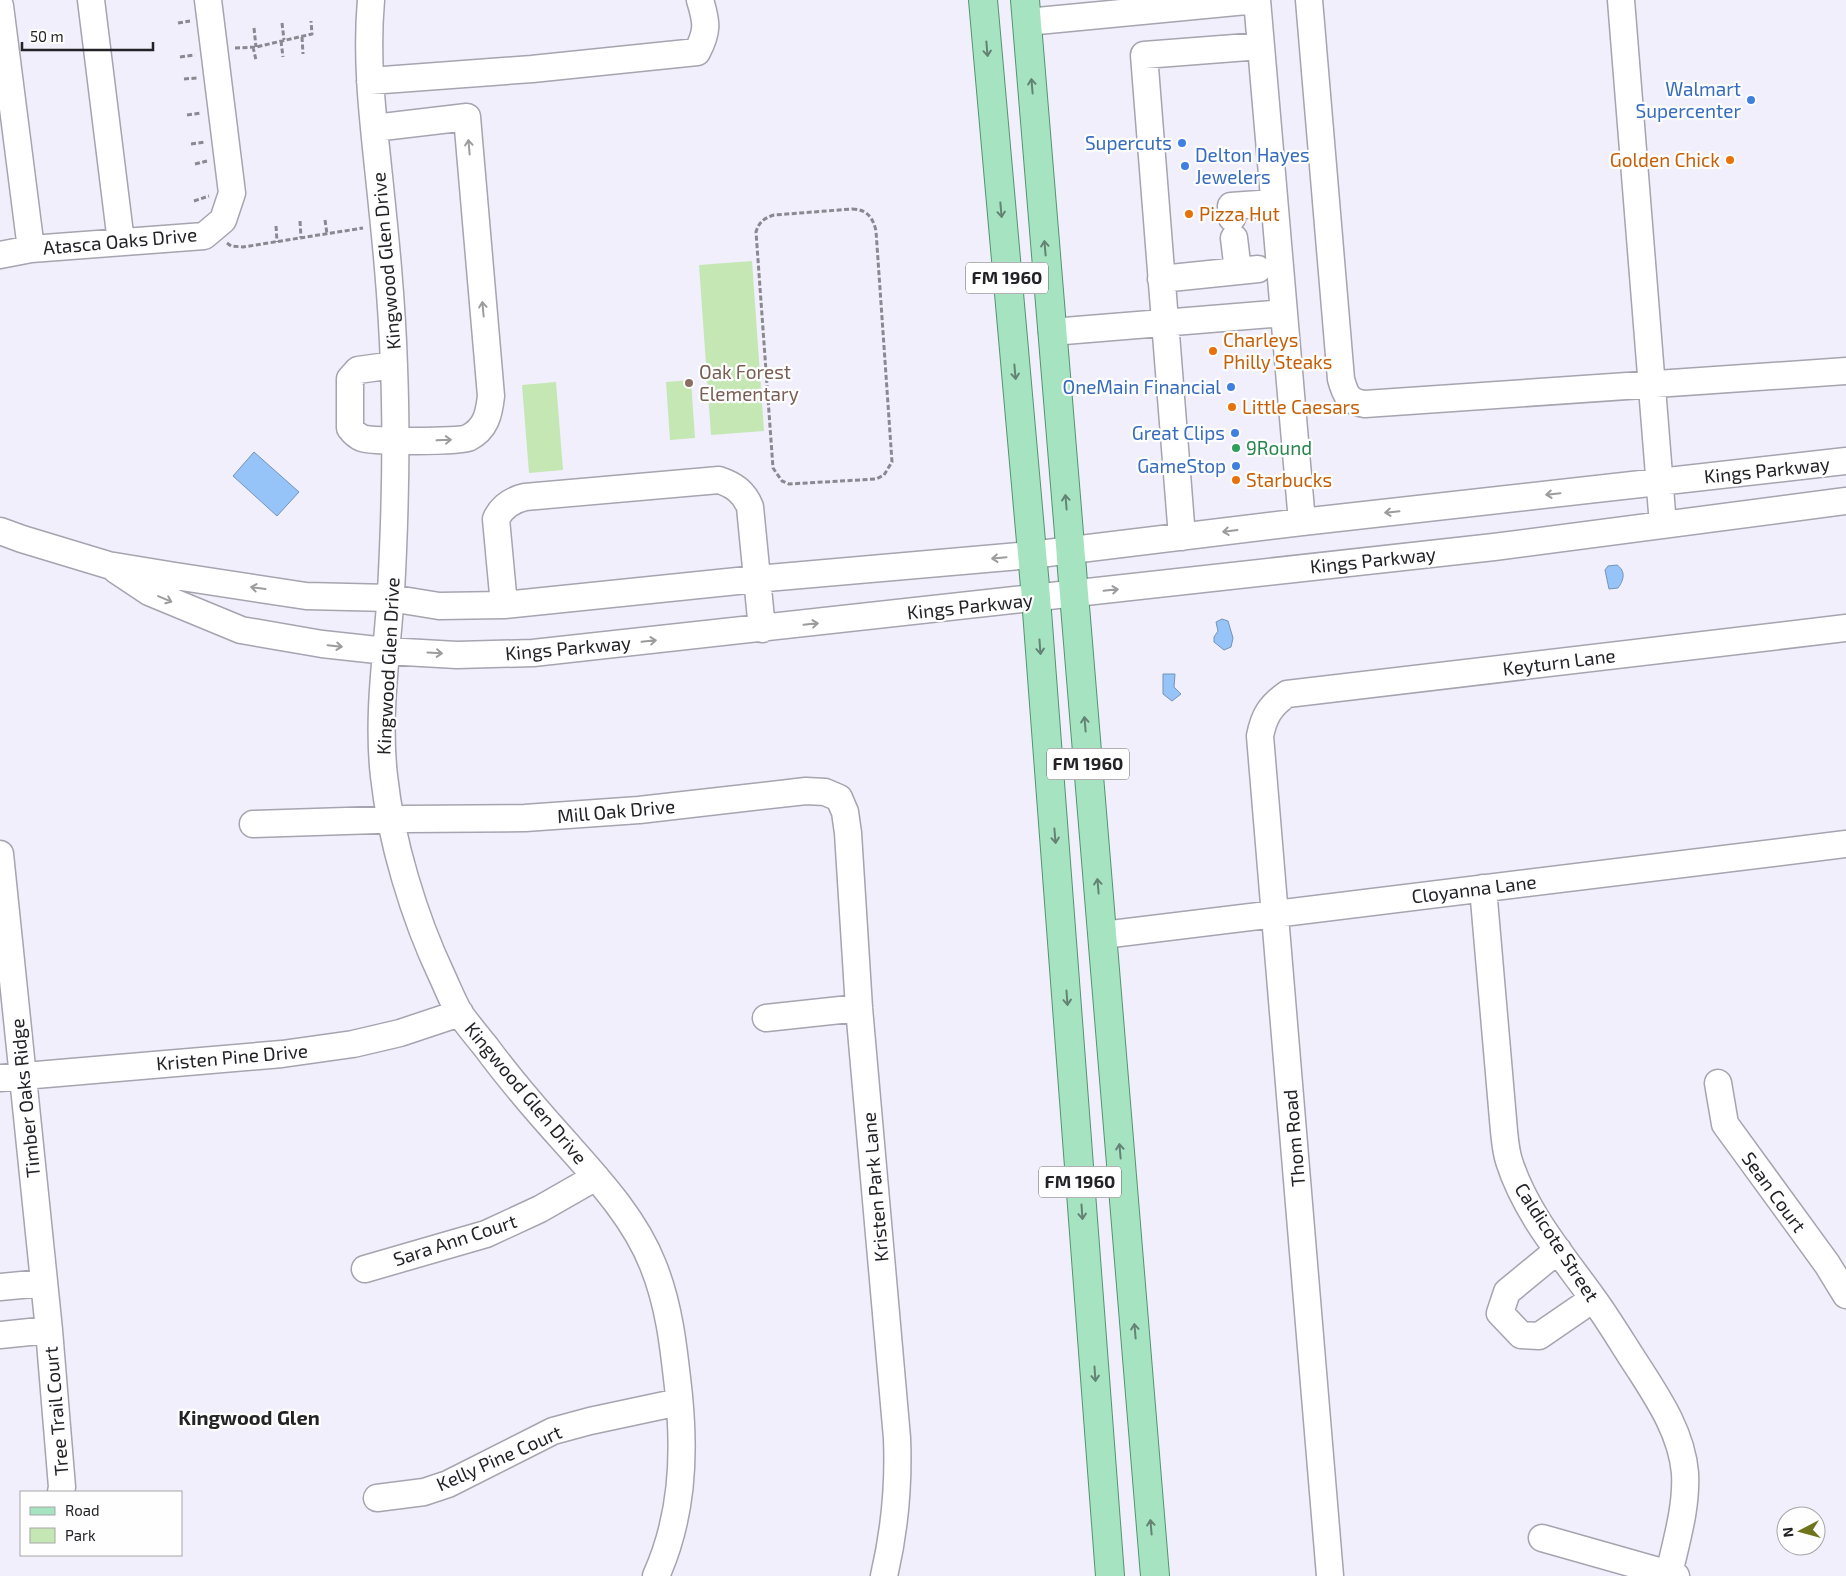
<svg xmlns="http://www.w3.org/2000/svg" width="1846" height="1576" viewBox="0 0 1846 1576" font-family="'Exo 2',sans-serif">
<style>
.park{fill:#c5e7b3}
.water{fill:#96c3f8;stroke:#7493b9}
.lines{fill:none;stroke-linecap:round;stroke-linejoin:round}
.minor-casing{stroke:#a5a4af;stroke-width:29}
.major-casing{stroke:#529470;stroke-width:30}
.path{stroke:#8a8991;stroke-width:3;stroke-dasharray:5 2.5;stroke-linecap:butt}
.minor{stroke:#fff;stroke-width:26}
.major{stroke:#a6e3c1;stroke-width:28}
.oneway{stroke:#648374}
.oneway2{stroke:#9c9c9e}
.shop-dot{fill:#3f7fe0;stroke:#fefefe;stroke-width:2}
.food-dot{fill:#e8710a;stroke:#fefefe;stroke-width:2}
.education-dot{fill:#8d6e63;stroke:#fefefe;stroke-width:2}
.leisure-dot{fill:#2e9e5b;stroke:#fefefe;stroke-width:2}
.labels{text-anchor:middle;stroke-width:4.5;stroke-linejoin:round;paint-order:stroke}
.shield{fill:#fefefe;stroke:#656568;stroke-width:1}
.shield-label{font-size:18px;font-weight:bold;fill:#232327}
.shop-label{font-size:19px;fill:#366cbe;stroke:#fefefe;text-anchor:end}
.food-label{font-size:19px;fill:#c56008;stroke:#fefefe;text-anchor:start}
.street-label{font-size:19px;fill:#232327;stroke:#fefefe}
.education-label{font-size:19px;fill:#785e54;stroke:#fefefe;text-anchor:start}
.leisure-label{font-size:19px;fill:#27864d;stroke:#fefefe;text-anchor:start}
.neighbourhood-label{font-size:20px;font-weight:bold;fill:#232327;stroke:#fefefe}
</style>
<rect width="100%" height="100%" fill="#f0effb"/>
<path class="park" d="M752,261l12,170 -53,4 -12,-170z
M691,380l4,58 -25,2 -4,-58z
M556,382l7,88 -34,3 -7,-88z"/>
<path class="water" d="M254,452l45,40 -22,24 -44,-40z
M1617,565c9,6 7,15 1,23l-9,1 -4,-19 3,-4z
M1222,619l6,2 5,17 -2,9 -7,3 -10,-8v-5l4,-6 -2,-9z
M1163,674h12l-1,13 7,7 -9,7 -9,-7z"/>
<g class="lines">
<defs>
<path id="minor" d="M91,0l30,242
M371,0c-5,56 1,111 7,167 7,66 14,133 16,200 3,75 1,151 -3,225 -4,61 -14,123 -7,184 7,65 30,141 58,200 6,13 11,26 18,38 8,11 17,22 26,33 25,34 52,65 80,96 33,37 69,76 87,122 17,42 21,86 26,131 6,62 3,122 -23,180
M1309,0l32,379c4,15 7,23 24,25l481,-33
M1621,0l42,525
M0,6l31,243
M1027,22l230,-22 45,522
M370,81l162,-12 165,-17c11,-21 10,-29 3,-52
M374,128l93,-11 24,279c-2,18 -5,33 -23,42 -7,4 -98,4 -106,0 -5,-2 -9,-6 -12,-10v-49l8,-9 36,-5
M1232,218l-1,-12 43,-3
M1234,238l4,33
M0,255l31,-6 173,-13 19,-16 9,-27 -24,-193
M1161,279l97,-10
M1052,332l232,-19
M0,531l22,8 86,26 67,11 131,20 84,2 49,8 65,-1 253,-26 274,-24 271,-33 544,-61
M1182,537l-38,-482 117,-9
M116,570l33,22 92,38 81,14 64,7 71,4 76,-2 961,-106 352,-46
M504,605l-8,-86c6,-13 16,-19 29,-22l194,-17c15,5 25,12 31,27l12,122
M253,824l154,-5 118,-1 114,-8 167,-19 19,1 14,6 6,14 3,21 11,175 38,430c2,48 -2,91 -13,138
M0,854l49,476 13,157 -1,5
M1483,888l21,243c1,10 2,21 5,30 16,51 52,93 83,136 17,23 32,49 48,73 20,31 42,65 45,103 2,34 -9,69 -16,101
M1103,935l743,-91
M766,1018l93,-10
M0,1078l282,-24 71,-10 47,-11 60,-20
M1718,1083l7,41 102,140 19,31
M1558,1250l-51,42 -7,21 21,22 18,1 54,-37
M365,1269l121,-35 54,-25 56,-32
M0,1287l43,-4
M0,1335l49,-5
M377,1498l47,-6 24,-8 105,-53 37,-10 89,-19
M1542,1538l134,38
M1330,1576l-70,-840c4,-20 10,-30 27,-42l559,-66"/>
<path id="major" d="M983,0l53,598 74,978
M1025,0l130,1576"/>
</defs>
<use href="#minor" class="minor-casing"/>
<use href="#major" class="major-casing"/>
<path class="path" d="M178,23l12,-2
M282,23l2,17
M254,28l2,19
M302,37l1,17
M281,41l2,16
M253,47l3,13
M235,48l21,-1 56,-13 -1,-13
M180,57l15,-2
M184,79l13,-1
M187,115l14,-2
M191,144l14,-2
M195,164l12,-3
M194,201l15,-5
M852,209c14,0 21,8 24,22l16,231 -8,13 -8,4 -87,5 -7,-3 -9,-13 -17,-236c3,-10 8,-14 18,-17z
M325,220l2,14
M300,221l1,17
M276,226l1,16
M227,243l4,3 12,1 120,-19"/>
<use href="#minor" class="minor"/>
<use href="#major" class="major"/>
</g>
<defs><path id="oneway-shaft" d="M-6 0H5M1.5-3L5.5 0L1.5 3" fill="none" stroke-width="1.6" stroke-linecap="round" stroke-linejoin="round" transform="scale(1.25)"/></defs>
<g class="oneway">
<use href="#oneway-shaft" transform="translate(987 49) rotate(85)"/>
<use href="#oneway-shaft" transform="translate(1032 86) rotate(-95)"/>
<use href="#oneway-shaft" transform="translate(1001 210) rotate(85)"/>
<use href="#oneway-shaft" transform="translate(1045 248) rotate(-95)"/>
<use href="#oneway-shaft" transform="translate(1015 372) rotate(85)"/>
<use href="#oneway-shaft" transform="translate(1066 502) rotate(-95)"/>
<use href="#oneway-shaft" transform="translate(1040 647) rotate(86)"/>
<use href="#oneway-shaft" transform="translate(1085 724) rotate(-95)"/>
<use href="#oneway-shaft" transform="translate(1055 836) rotate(85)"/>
<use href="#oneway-shaft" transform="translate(1098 886) rotate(-95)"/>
<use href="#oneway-shaft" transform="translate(1067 998) rotate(86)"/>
<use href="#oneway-shaft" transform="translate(1120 1151) rotate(-95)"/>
<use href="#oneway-shaft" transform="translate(1082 1212) rotate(86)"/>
<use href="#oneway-shaft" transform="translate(1135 1331) rotate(-95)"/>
<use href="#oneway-shaft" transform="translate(1095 1374) rotate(86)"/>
<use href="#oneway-shaft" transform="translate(1151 1527) rotate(-95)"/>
</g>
<g class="oneway2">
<use href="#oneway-shaft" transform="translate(469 147) rotate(-95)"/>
<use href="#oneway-shaft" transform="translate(483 309) rotate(-95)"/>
<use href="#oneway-shaft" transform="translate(444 440) rotate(-2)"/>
<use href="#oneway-shaft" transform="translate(1553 494) rotate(174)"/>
<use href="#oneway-shaft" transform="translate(1392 512) rotate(174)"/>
<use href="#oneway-shaft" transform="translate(1230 531) rotate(173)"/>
<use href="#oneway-shaft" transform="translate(999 558) rotate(175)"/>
<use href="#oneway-shaft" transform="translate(258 588) rotate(-172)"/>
<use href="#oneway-shaft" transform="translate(1111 590) rotate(-6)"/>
<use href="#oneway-shaft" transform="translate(165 599) rotate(23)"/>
<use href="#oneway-shaft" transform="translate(811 624) rotate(-6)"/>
<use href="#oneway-shaft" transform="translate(649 641) rotate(-6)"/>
<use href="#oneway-shaft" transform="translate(335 646) rotate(6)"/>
<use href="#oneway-shaft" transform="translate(435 653) rotate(3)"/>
</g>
<g class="shop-dot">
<circle cx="1751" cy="100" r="5"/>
<circle cx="1182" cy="143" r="5"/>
<circle cx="1185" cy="166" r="5"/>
<circle cx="1231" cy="387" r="5"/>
<circle cx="1235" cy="433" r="5"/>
<circle cx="1236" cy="466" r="5"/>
</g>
<g class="food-dot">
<circle cx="1730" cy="160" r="5"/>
<circle cx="1189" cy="214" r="5"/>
<circle cx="1213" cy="351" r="5"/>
<circle cx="1232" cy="407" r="5"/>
<circle cx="1236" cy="480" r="5"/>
</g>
<circle class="education-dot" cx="689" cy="383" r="5"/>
<circle class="leisure-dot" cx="1236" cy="448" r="5"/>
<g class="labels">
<g class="shield">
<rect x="966" y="262.5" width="82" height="31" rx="4"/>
<rect x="1047" y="748.5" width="82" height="31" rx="4"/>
<rect x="1039" y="1166.5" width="82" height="31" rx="4"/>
</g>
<g class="shield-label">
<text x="1007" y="284">FM 1960</text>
<text x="1088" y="770">FM 1960</text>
<text x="1080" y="1188">FM 1960</text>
</g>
<g class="shop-label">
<text x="1741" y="96">Walmart<tspan x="1741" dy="22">Supercenter</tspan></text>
<text x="1172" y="150">Supercuts</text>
<text x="1195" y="162" text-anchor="start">Delton Hayes<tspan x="1195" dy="22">Jewelers</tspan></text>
<text x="1221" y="394">OneMain Financial</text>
<text x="1225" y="440">Great Clips</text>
<text x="1226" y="473">GameStop</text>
</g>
<g class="food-label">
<text x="1720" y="167" text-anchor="end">Golden Chick</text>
<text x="1199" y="221">Pizza Hut</text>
<text x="1223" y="347">Charleys<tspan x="1223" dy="22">Philly Steaks</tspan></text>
<text x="1242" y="414">Little Caesars</text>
<text x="1246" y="487">Starbucks</text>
</g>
<g class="street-label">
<text transform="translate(120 241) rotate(-5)" y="7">Atasca Oaks Drive</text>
<text transform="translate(386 261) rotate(-95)" y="7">Kingwood Glen Drive</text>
<text transform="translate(1767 470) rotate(-6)" y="7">Kings Parkway</text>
<text transform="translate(1373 560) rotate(-6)" y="7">Kings Parkway</text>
<text transform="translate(970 606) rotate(-6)" y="7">Kings Parkway</text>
<text transform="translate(568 648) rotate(-5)" y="7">Kings Parkway</text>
<text transform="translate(1559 662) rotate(-7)" y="7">Keyturn Lane</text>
<text transform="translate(388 666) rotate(-87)" y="7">Kingwood Glen Drive</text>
<text transform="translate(616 811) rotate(-5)" y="7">Mill Oak Drive</text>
<text transform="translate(1474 889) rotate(-7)" y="7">Cloyanna Lane</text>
<text transform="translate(232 1057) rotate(-5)" y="7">Kristen Pine Drive</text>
<text transform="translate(526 1093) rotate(50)" y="7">Kingwood Glen Drive</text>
<text transform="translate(25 1098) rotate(-96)" y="7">Timber Oaks Ridge</text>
<text transform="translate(1294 1138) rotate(-95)" y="7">Thom Road</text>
<text transform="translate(875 1187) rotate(-95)" y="7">Kristen Park Lane</text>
<text transform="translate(1774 1192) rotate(54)" y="7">Sean Court</text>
<text transform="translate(455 1240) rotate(-18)" y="7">Sara Ann Court</text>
<text transform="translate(1557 1242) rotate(57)" y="7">Caldicote Street</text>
<text transform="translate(56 1411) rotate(-95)" y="7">Tree Trail Court</text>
<text transform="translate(499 1458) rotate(-24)" y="7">Kelly Pine Court</text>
</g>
<g class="education-label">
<text x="699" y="379">Oak Forest<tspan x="699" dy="22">Elementary</tspan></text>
</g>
<g class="leisure-label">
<text x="1246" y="455">9Round</text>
</g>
<g class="neighbourhood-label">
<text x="249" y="1425">Kingwood Glen</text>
</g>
</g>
<rect x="20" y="1491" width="162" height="65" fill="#fefefe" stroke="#a6a6a8"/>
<rect x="30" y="1507" width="25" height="8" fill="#a6e3c1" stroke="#a6a6a8"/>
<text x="65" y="1516" font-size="15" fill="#232327">Road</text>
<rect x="30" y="1528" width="25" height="15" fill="#c5e7b3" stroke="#a6a6a8"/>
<text x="65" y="1541" font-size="15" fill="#232327">Park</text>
<g transform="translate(1801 1531) rotate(264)"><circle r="24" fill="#fefefe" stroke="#a6a6a8"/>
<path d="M0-4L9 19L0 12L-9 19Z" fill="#70741c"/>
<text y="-8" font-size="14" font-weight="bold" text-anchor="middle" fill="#232327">N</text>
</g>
<path d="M22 42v8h131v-8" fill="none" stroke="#232327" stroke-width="2.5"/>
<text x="30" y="42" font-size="15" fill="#232327" stroke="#fefefe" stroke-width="4" paint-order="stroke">50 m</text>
</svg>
